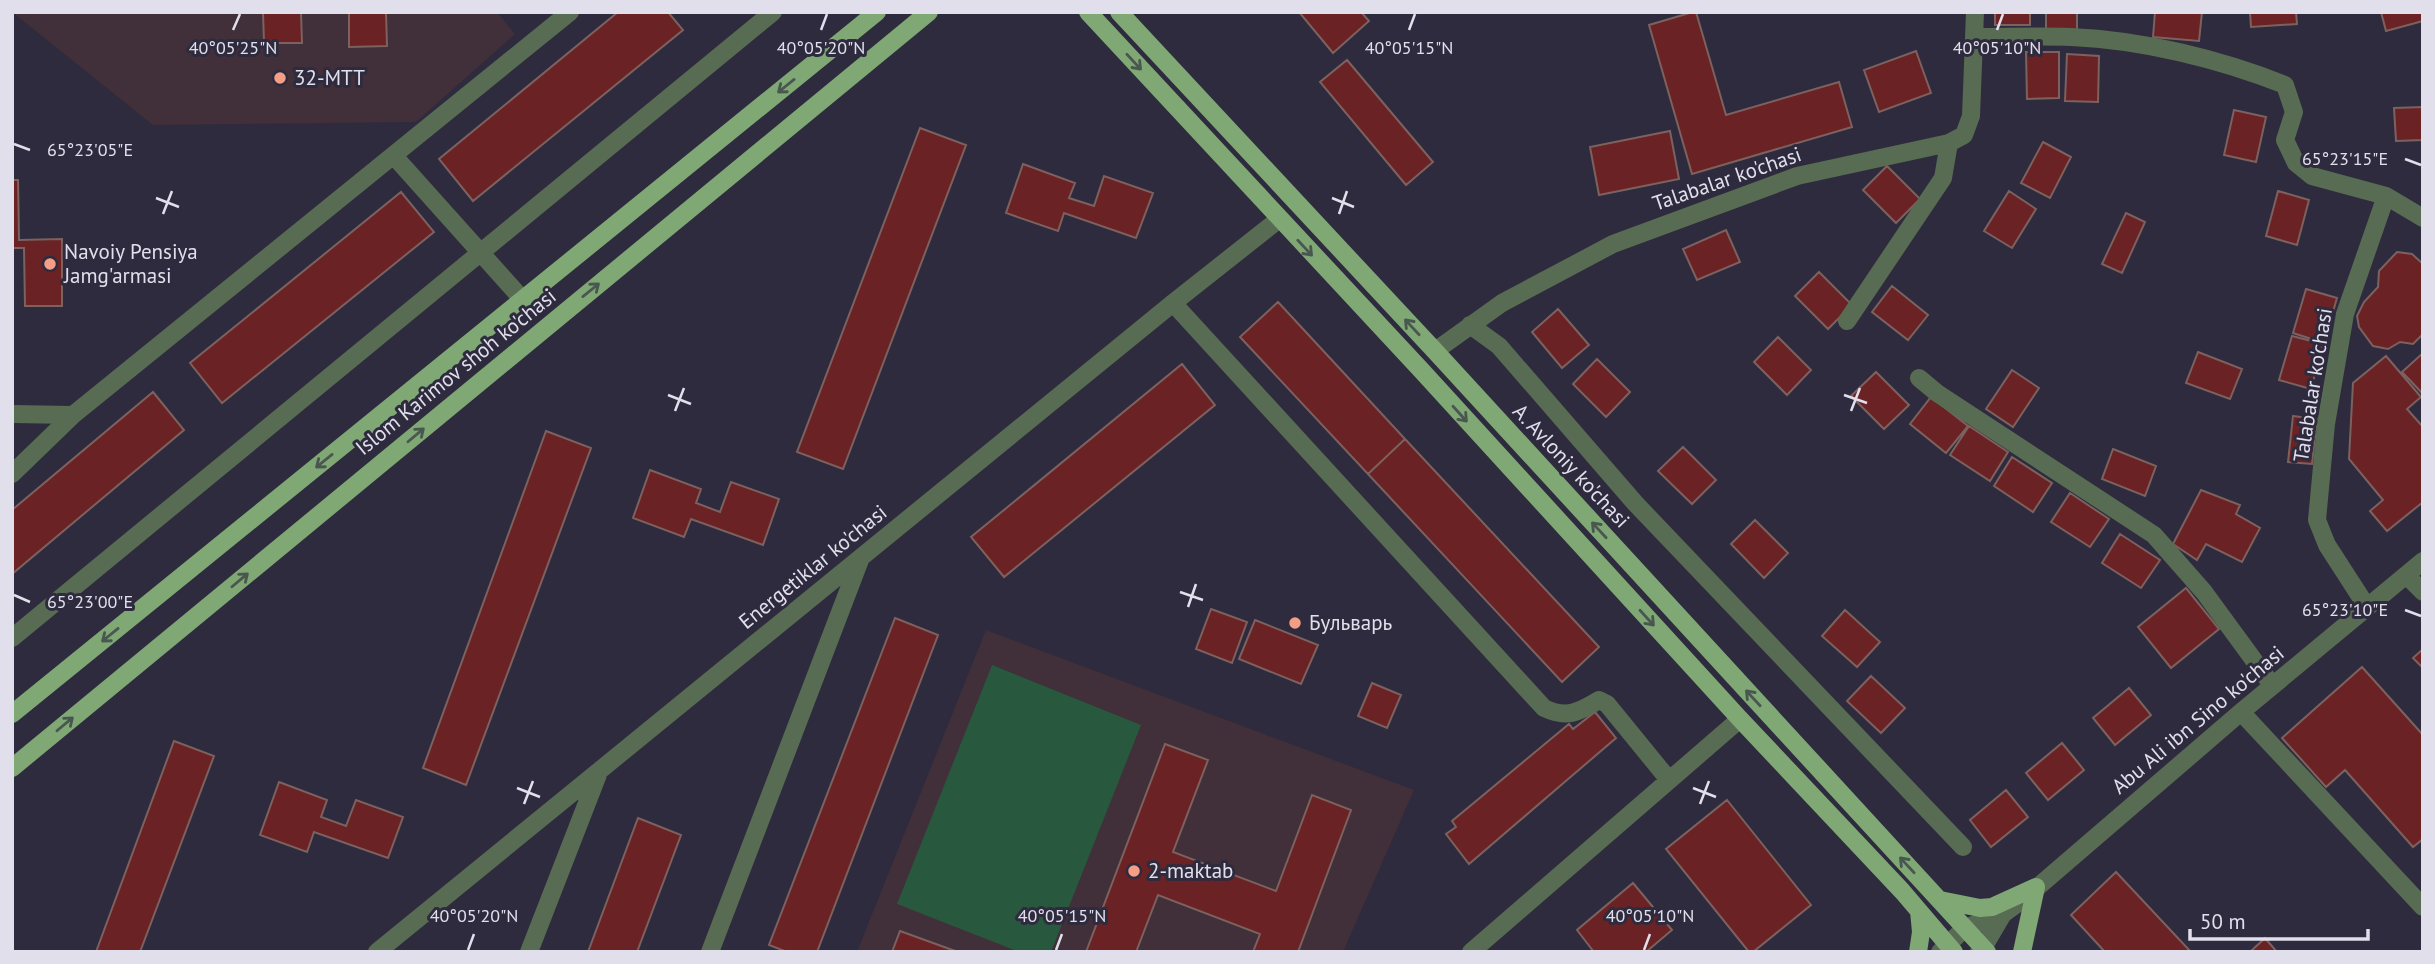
<svg xmlns="http://www.w3.org/2000/svg" width="2435" height="964" viewBox="0 0 2435 964" font-family="'PT Sans',sans-serif">
<style>
.education{fill:#412f39}
.green{fill:#28583d}
.building{fill:#6a2224;stroke:#7c615f;stroke-width:2}
.lines{fill:none;stroke-linecap:round;stroke-linejoin:round}
.minor{stroke:#576c52;stroke-width:18}
.major{stroke:#7fa874;stroke-width:18}
.oneway{stroke:#4a5751}
.ticks{fill:none;stroke:#e1dfec;stroke-width:2.5}
.poi-dot{fill:#f49e86;stroke:#2e2b3e;stroke-width:2.5}
.labels{text-anchor:middle;stroke-width:6;stroke-linejoin:round;paint-order:stroke}
.poi-label{font-size:21px;fill:#e1dfec;stroke:#2e2b3e;text-anchor:start}
.street-label{font-size:21px;fill:#e1dfec;stroke:#2e2b3e}
.ticks-label{font-size:18px;text-anchor:middle;fill:#e1dfec;stroke:#2e2b3e;stroke-width:6;stroke-linejoin:round;paint-order:stroke}
</style>
<rect width="100%" height="100%" fill="#2e2b3e"/>
<path class="education" d="M12,12h485l18,22 -99,88 -263,3z
M986,630l428,160 -71,162h-486z"/>
<path class="green" d="M992,665l149,60 -90,227h-32l-122,-48z"/>
<path class="building" d="M263,12h38l1,31h-38z
M349,12h37l1,34 -38,1z
M618,12h50l15,18 -210,171 -34,-42z
M1299,12h62l8,9 -36,32z
M1693,12h3l30,103 113,-33 13,45 -160,47 -43,-149z
M1995,12h35v13h-35z
M2046,12h31v18l-31,-1z
M2155,12h47l-3,29 -46,-4z
M2250,12h46l1,12 -46,3z
M2381,12h42v9l-37,10z
M1916,51l15,42 -52,19 -15,-42z
M2026,52h33v46l-32,1z
M2067,54l32,2 -1,46 -33,-1z
M1347,60l86,102 -27,23 -86,-103z
M2423,107v33l-27,1 -2,-33z
M2234,110l32,7 -10,45 -32,-7z
M920,128l46,17 -123,324 -46,-17z
M1670,131l9,48 -80,16 -9,-48z
M2043,142l28,15 -21,41 -29,-15z
M1023,164l52,19 -6,15 25,8 10,-30 49,17 -17,45 -72,-25 -6,18 -52,-18z
M1887,166l33,33 -24,24 -33,-33z
M12,180h6l1,60 43,-1v67h-37l-1,-58h-12z
M2009,191l27,18 -24,39 -28,-17z
M2278,191l31,9 -12,45 -31,-9z
M401,192l33,40 -212,171 -32,-40z
M2126,213l19,9 -23,51 -20,-9z
M1726,230l14,32 -43,18 -14,-31z
M2397,252l15,2 11,10v70l-10,10 -13,-2 -12,7 -15,-3 -14,-19 -2,-11 7,-14 14,-15 1,-16z
M1819,272l33,33 -24,24 -33,-33z
M1892,286l36,29 -20,25 -36,-28z
M2306,289l31,9 -13,45 -31,-10z
M1278,302l127,137 -37,35 -128,-137z
M1558,309l31,36 -27,23 -30,-36z
M2292,336l31,8 -12,45 -32,-9z
M1778,337l33,33 -24,25 -33,-33z
M2198,352l44,17 -12,30 -44,-16z
M2423,353v41l-21,-22z
M2386,356l35,41 -14,12 16,18v75l-36,29 -17,-20 13,-11 -34,-41 4,-76z
M1597,359l33,33 -24,25 -33,-33z
M1182,364l33,41 -211,172 -33,-40z
M2012,370l27,18 -26,39 -27,-18z
M1876,372l33,33 -25,24 -33,-33z
M153,392l31,38 -172,144v-64z
M1931,397l37,29 -22,27 -36,-29z
M2293,416l24,3 -5,45 -24,-2z
M1969,426l39,26 -18,29 -40,-26z
M546,431l45,17 -125,337 -43,-17z
M1405,439l194,208 -37,35 -194,-208z
M1683,447l33,33 -24,24 -34,-33z
M2113,449l43,17 -11,30 -43,-17z
M2012,457l40,26 -19,29 -39,-26z
M650,470l51,19 -5,14 24,9 11,-30 48,17 -16,46 -72,-26 -7,18 -51,-19z
M2201,490l39,15 -4,9 24,14 -18,34 -36,-18 -9,16 -24,-16z
M2070,493l39,26 -19,28 -39,-25z
M1755,520l33,33 -24,25 -33,-34z
M2120,534l40,26 -19,28 -39,-25z
M2186,588l33,41 -48,39 -33,-41z
M1211,609l36,13 -15,41 -36,-14z
M1845,610l35,32 -23,25 -35,-31z
M895,618l43,17 -121,317h-30l-18,-7z
M1255,620l63,25 -17,39 -62,-25z
M2423,649v19l-10,-10z
M2362,667l61,68v104l-10,8 -68,-77 -19,17 -44,-49z
M1871,676l34,32 -24,25 -34,-32z
M1372,683l29,12 -14,33 -29,-12z
M2129,688l22,27 -36,30 -22,-27z
M1595,712l21,26 -147,126 -23,-30 10,-7 -4,-6 117,-97 4,5z
M174,741l40,15 -74,196h-44z
M2062,743l22,27 -36,30 -22,-27z
M1165,744l43,16 -35,92 103,39 36,-96 39,15 -53,142h-45l7,-18 -102,-39 -22,57h-50z
M279,782l48,18 -6,17 25,9 10,-26 47,17 -15,41 -74,-26 -7,20 -47,-17z
M2006,790l22,27 -37,30 -21,-27z
M1727,800l84,105 -58,47h-4l-83,-103z
M638,818l43,17 -44,117h-49z
M2116,872l75,80h-86l-34,-37z
M1633,883l39,47 -26,22h-52l-17,-22z
M900,931l58,21h-66z
M2265,938l12,14h-27z"/>
<g class="lines">
<path class="minor" d="M1975,37c32,0 64,-1 96,0 71,3 149,22 214,48l9,27 -9,28 11,23 16,13 74,20 -41,118 -19,110 -9,96 10,25 40,62
M394,156l129,144
M2386,196l37,22
M1173,303l371,405c23,11 35,4 55,-8l8,4 62,76
M1847,321l96,-143 6,-35
M1470,325l29,21 136,157 328,344
M1435,351l67,-48 111,-59 184,-68 152,-33 15,-8 7,-19 4,-104
M1919,378l18,15 217,142 50,57 68,93
M12,414l61,1 497,-403
M12,474l61,-59
M2406,575l17,17
M12,638l761,-626
M2241,712l182,195
M377,952l796,-649 105,-83
M529,952l70,-180
M710,952l150,-392
M1471,952l269,-233
M1940,952l25,-24 38,-14 22,-16 216,-186 182,-151
M1979,952l4,-4 20,-34"/>
<path class="major" d="M1088,12l334,359 318,348 162,172 52,61
M1119,12l316,339 552,601
M12,714l865,-702
M12,768l917,-756
M1940,900l40,8 12,-1 44,-20 -14,65
M1918,952l3,-20 -2,-21"/>
</g>
<defs><path id="oneway-shaft" d="M-6 0H5M1.5-3L5.5 0L1.5 3" fill="none" stroke-width="1.6" stroke-linecap="round" stroke-linejoin="round" transform="scale(1.75)"/></defs>
<g class="oneway">
<use href="#oneway-shaft" transform="translate(1134 62) rotate(47)"/>
<use href="#oneway-shaft" transform="translate(786 86) rotate(141)"/>
<use href="#oneway-shaft" transform="translate(1305 248) rotate(47)"/>
<use href="#oneway-shaft" transform="translate(591 290) rotate(-39)"/>
<use href="#oneway-shaft" transform="translate(1412 327) rotate(-133)"/>
<use href="#oneway-shaft" transform="translate(1460 414) rotate(48)"/>
<use href="#oneway-shaft" transform="translate(416 435) rotate(-40)"/>
<use href="#oneway-shaft" transform="translate(324 461) rotate(141)"/>
<use href="#oneway-shaft" transform="translate(1599 530) rotate(-133)"/>
<use href="#oneway-shaft" transform="translate(240 580) rotate(-40)"/>
<use href="#oneway-shaft" transform="translate(1647 618) rotate(48)"/>
<use href="#oneway-shaft" transform="translate(110 635) rotate(141)"/>
<use href="#oneway-shaft" transform="translate(1753 698) rotate(-133)"/>
<use href="#oneway-shaft" transform="translate(65 724) rotate(-40)"/>
<use href="#oneway-shaft" transform="translate(1907 865) rotate(-133)"/>
</g>
<path class="ticks" d="M233,30l7,-16M821,30l6,-16M1409,30l6,-16M1997,30l6,-16M14,144l16,6M2405,159l16,6M156,198l23,9M1332,198l22,9M163,214l9,-23M1339,214l8,-23M668,395l23,9M1844,395l23,8M675,411l9,-23M1851,411l9,-23M1180,592l23,8M14,595l16,7M1188,607l8,-23M2405,610l16,6M517,788l23,9M1693,788l23,9M524,804l9,-23M1700,804l9,-23M468,950l6,-16M1056,950l6,-16M1644,950l6,-16"/>
<g class="poi-dot">
<circle cx="280" cy="78" r="7"/>
<circle cx="50" cy="264" r="7"/>
<circle cx="1295" cy="623" r="7"/>
<circle cx="1134" cy="871" r="7"/>
</g>
<g class="labels">
<g class="poi-label">
<text x="294" y="85">32-MTT</text>
<text x="64" y="259">Navoiy Pensiya<tspan x="64" dy="24">Jamg'armasi</tspan></text>
<text x="1309" y="630">Бульварь</text>
<text x="1148" y="878">2-maktab</text>
</g>
<g class="street-label">
<text transform="translate(1727 179) rotate(-19)" y="7">Talabalar ko'chasi</text>
<text transform="translate(456 372) rotate(-39)" y="7">Islom Karimov shoh ko'chasi</text>
<text transform="translate(2313 385) rotate(-81)" y="7">Talabalar ko'chasi</text>
<text transform="translate(1571 466) rotate(47)" y="7">A. Avloniy ko'chasi</text>
<text transform="translate(813 567) rotate(-39)" y="7">Energetiklar ko'chasi</text>
<text transform="translate(2198 720) rotate(-40)" y="7">Abu Ali ibn Sino ko'chasi</text>
</g>
</g>
<g class="ticks-label">
<text x="821" y="54">40°05'20"N</text>
<text x="1409" y="54">40°05'15"N</text>
<text x="1997" y="54">40°05'10"N</text>
<text x="233" y="54">40°05'25"N</text>
<text x="90" y="156">65°23'05"E</text>
<text x="2345" y="165">65°23'15"E</text>
<text x="90" y="608">65°23'00"E</text>
<text x="2345" y="616">65°23'10"E</text>
<text x="474" y="922">40°05'20"N</text>
<text x="1062" y="922">40°05'15"N</text>
<text x="1650" y="922">40°05'10"N</text>
</g>
<rect width="2435" height="964" fill="none" stroke="#e1dfec" stroke-width="28"/>
<path d="M2190 929v10h178v-10" fill="none" stroke="#e1dfec" stroke-width="3.5"/>
<text x="2200" y="929" font-size="21" fill="#e1dfec" stroke="#2e2b3e" stroke-width="5" paint-order="stroke">50 m</text>
</svg>
